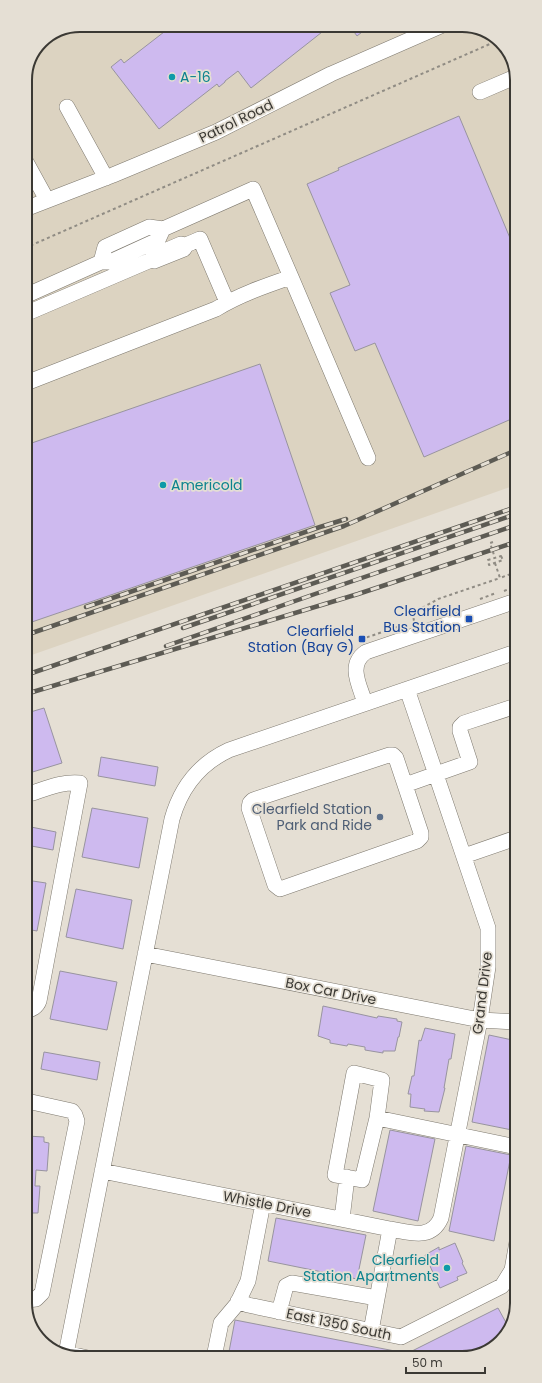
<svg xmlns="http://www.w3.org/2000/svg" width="542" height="1383" viewBox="0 0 542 1383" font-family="Poppins,sans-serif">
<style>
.built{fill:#dcd3c1}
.building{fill:#cebaef;stroke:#98949f}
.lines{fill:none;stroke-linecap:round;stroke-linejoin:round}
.minor-casing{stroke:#7e796f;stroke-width:16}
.path{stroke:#908c84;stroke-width:2;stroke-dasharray:3 3;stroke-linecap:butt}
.minor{stroke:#fff;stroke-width:15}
.rail-casing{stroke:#5d5b54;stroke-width:4.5}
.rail{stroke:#e5dfd4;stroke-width:3;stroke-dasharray:9;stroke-linecap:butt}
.culture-dot{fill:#0f9aa8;stroke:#e5dfd4;stroke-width:1.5}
.transit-dot{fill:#1a4fb4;stroke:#e5dfd4;stroke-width:1.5}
.service-dot{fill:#5c6f8a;stroke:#e5dfd4;stroke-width:1.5}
.labels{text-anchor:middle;stroke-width:3.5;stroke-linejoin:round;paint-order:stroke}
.culture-label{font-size:14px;fill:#0d838f;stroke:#e5dfd4;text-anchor:start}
.street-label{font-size:14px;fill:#3b3934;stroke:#e5dfd4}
.transit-label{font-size:14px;fill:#164399;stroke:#e5dfd4;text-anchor:end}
.service-label{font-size:14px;fill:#4e5e75;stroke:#e5dfd4;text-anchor:end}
.rim{fill:none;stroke:#3b3934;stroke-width:2}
</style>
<rect width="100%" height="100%" fill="#e5dfd4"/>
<path class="built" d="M80,25h386l32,13 17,27 1,420 -490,172 -1,-581 16,-35z"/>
<path class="building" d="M173,25h158l-80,63 -13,-17 -13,10v1l-6,5 -2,-3 -58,45 -48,-62 10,-8 3,4z
M349,25h22l-14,11z
M459,116l56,134 1,167 -92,40 -49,-114 -20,8 -25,-58 20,-8 -43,-101 32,-14 -1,-2z
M260,364l55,161 -289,99v-179z
M44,708l18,55 -36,11v-52h4l-3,-9z
M101,757l57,10 -3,19 -57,-10z
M92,808l56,10 -9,50 -57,-11z
M26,826l30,6 -3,18 -27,-5z
M26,880l20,3 -9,48 -11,-2z
M76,889l56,11 -9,49 -57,-12z
M60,971l57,11 -10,48 -57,-11z
M323,1006l54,12 1,-2 19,3v2l5,1 -3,15h-1l-3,14h-12v2l-18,-3v-3l-17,-3 -1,2 -17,-3v-3l-12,-4z
M425,1028l30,6 -4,25h-2l-5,29h1l-6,24 -15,-1 1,-2 -15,-2 1,-13h-3l4,-18h2l5,-36 2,1z
M489,1035l28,6v90l-45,-9z
M44,1052l56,10 -3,18 -56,-11z
M390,1130l45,9 -17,82 -45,-10z
M27,1136l17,1v5l5,1 -2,28 -11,-1 -1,16h5l-2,27h-11z
M466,1146l45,9 -17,86 -45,-10z
M276,1218l90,17 -9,44 -89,-18z
M455,1243l8,19 -1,1 5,10 -10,4 1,3 -18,8 -15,-33 14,-8v3z
M498,1308l11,20 -3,8 -29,20h-75z
M235,1320l165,32v4l-172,1z"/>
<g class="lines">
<defs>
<path id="minor" d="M480,92l35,-15
M67,107l39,71
M25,160l22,40
M25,209l88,-34 103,-43 115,-58 112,-49
M186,245l14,-6 27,63
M291,277l77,181
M25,296l76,-34h9l48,-22 5,-11 -14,-2 -44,20 -4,15
M25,314l126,-54 3,1 30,-12 2,-4 -5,-1 -28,12 -2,4
M26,383l190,-74c23,-14 49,-23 75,-32l-38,-88 -90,40
M365,703c-5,-17 -18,-38 1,-51l150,-51
M405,785l16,48v4l-4,4 -137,48 -5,-4 -26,-77 1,-5 3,-3 136,-45h4l3,3 9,27 65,-23 -10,-31v-4l4,-4 52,-17
M26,795c17,-5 35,-14 54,-12l-41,218c-2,6 -7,8 -13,10
M464,856l52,-18
M145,954l335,66 37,2
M27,1101l45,10 3,4 2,6 -35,172 -6,6 -9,1
M377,1118l5,-38 -28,-7 -19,102 27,5 15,-62 140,29
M102,1171l288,58c19,3 41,12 51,-11l39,-198 8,-53v-39l-81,-239
M342,1219l5,-42
M238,1301l10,4 153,32 101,-51 10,-16 5,-28
M279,1312l7,-26 6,-3 85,15
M371,1331l19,-102
M65,1353l23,5
M66,1354l106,-535c9,-32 27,-55 57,-69l287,-98
M214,1357l7,-34 16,-19 11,-23 15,-78"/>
</defs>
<use href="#minor" class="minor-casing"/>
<path class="path" d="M25,248l474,-208
M493,542l-3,1 5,15
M501,556l2,4 -14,5 -1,-5z
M495,563l5,15 16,-6
M504,591l12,-5
M480,599l16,-6
M414,621l-1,-6 2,-3 23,-13 62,-21
M362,640v-1l38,-13"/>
<use href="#minor" class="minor"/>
<defs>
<path id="rail" d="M86,607l234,-80 26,-8
M183,628l333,-114
M26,635l318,-109 172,-76
M166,646l149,-52 201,-69
M26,675l490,-168
M26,694l332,-100 158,-52"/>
</defs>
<use href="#rail" class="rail-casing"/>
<use href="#rail" class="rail"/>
</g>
<g class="culture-dot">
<circle cx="172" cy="77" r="4"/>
<circle cx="163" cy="485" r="4"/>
<circle cx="447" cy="1268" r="4"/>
</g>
<g class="transit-dot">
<rect x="465" y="615" width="8" height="8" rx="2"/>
<rect x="358" y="635" width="8" height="8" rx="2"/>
</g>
<circle class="service-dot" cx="380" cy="817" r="4"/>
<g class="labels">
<g class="culture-label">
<text x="180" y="82">A-16</text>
<text x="171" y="490">Americold</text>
<text x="439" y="1265" text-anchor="end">Clearfield<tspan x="439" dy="16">Station Apartments</tspan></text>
</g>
<g class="street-label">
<text transform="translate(236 121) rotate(-26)" y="5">Patrol Road</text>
<text transform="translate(331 991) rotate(11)" y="5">Box Car Drive</text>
<text transform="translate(482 993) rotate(-83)" y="5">Grand Drive</text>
<text transform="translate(267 1204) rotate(11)" y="5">Whistle Drive</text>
<text transform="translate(339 1324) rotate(12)" y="5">East 1350 South</text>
</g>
<g class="transit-label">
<text x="461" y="616">Clearfield<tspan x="461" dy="16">Bus Station</tspan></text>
<text x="354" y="636">Clearfield<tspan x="354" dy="16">Station (Bay G)</tspan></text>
</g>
<g class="service-label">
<text x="372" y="814">Clearfield Station<tspan x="372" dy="16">Park and Ride</tspan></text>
</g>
</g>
<path d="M0 0H542V1383H0ZM80 32H462A48 48 0 0 1 510 80V1303A48 48 0 0 1 462 1351H80A48 48 0 0 1 32 1303V80A48 48 0 0 1 80 32Z" fill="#e5dfd4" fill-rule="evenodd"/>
<path class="rim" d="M80 32H462A48 48 0 0 1 510 80V1303A48 48 0 0 1 462 1351H80A48 48 0 0 1 32 1303V80A48 48 0 0 1 80 32Z"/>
<path d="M406 1367v6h79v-6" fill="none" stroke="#3b3934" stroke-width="2"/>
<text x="412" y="1367" font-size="12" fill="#3b3934" stroke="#e5dfd4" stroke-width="3" paint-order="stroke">50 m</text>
</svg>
